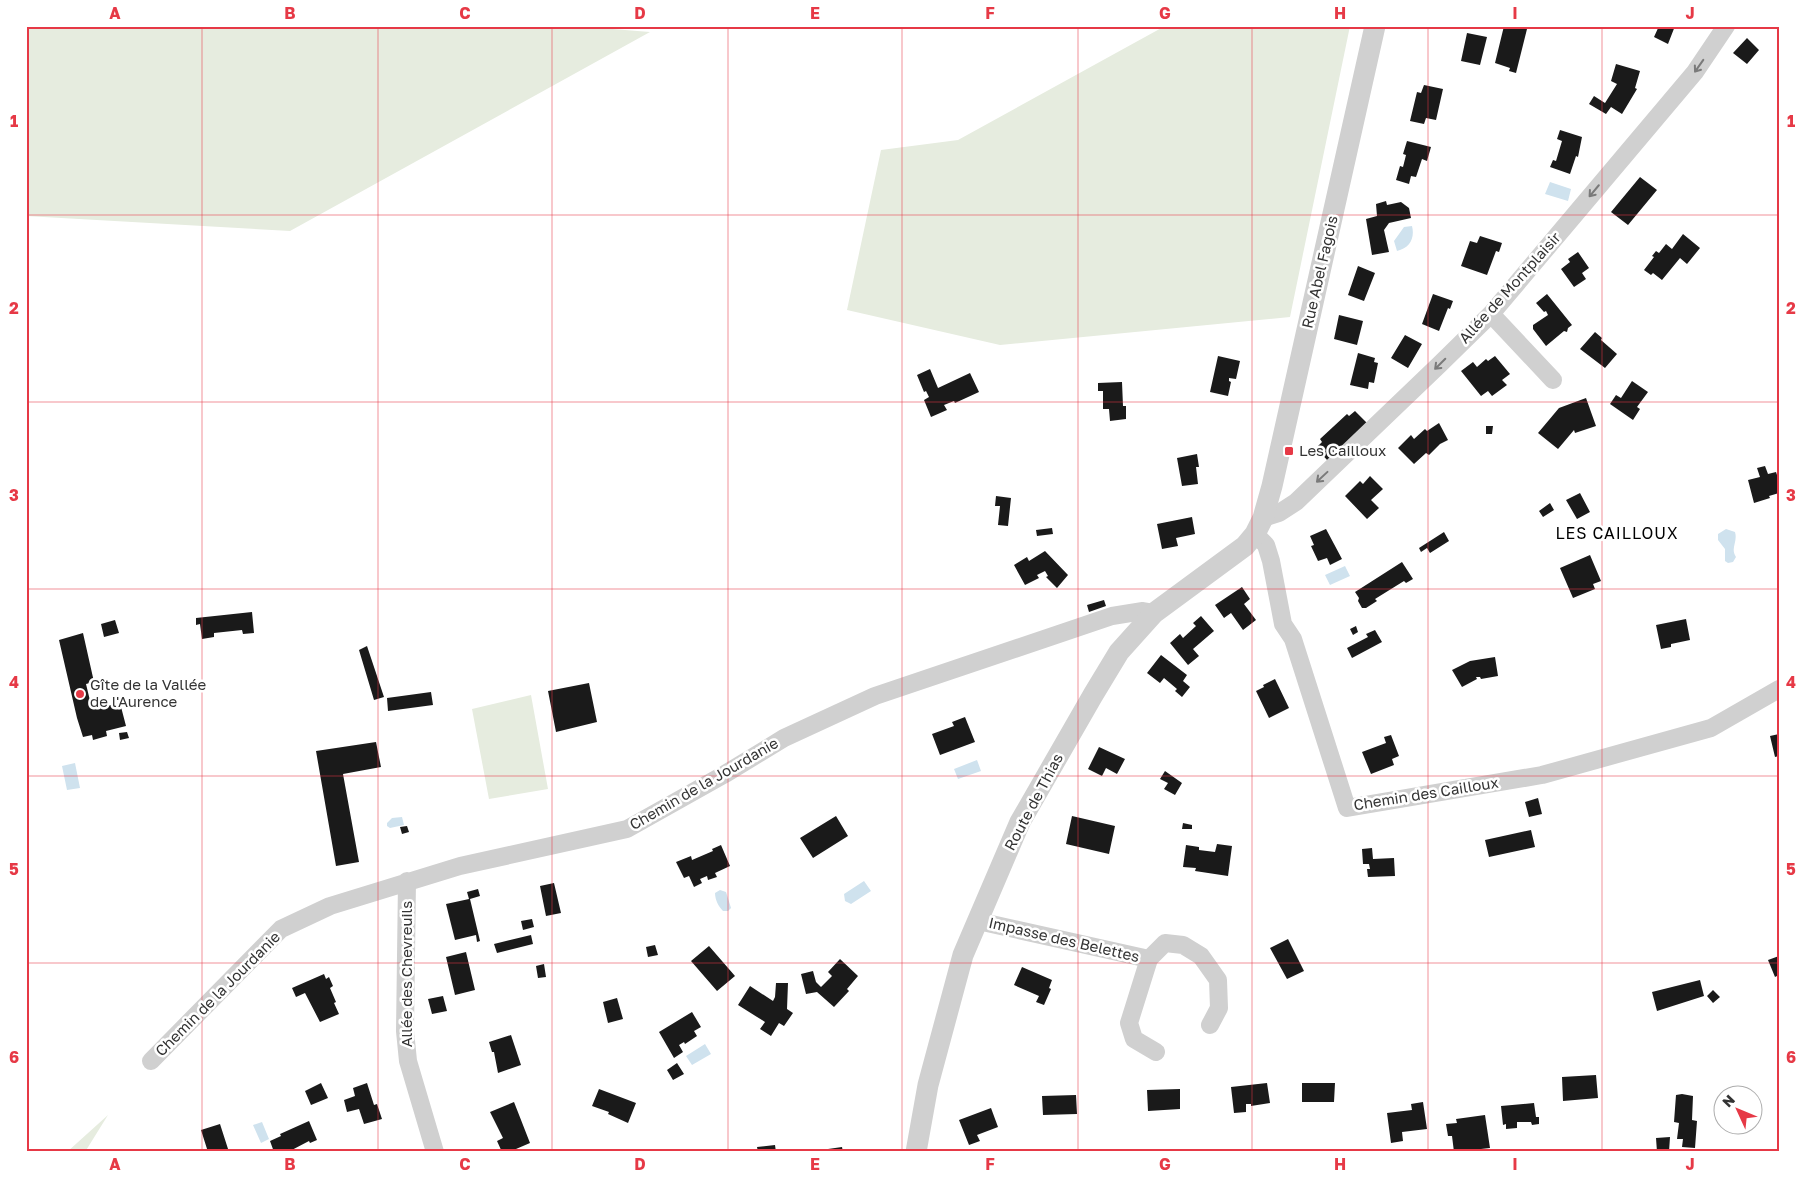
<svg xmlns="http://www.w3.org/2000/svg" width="1805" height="1178" viewBox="0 0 1805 1178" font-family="'Golos Text',sans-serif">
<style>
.green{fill:#e6ecdf}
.water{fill:#cfe2ee}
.building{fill:#1a1a1a}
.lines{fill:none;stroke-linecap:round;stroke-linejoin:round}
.minor{stroke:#d0d0d0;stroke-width:18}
.tertiary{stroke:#d0d0d0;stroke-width:21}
.oneway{stroke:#7a7a7a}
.grid{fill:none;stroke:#e63946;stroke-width:1;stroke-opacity:0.55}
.poi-dot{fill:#e63946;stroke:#fff;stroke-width:2}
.labels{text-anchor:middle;stroke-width:5;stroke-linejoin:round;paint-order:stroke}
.street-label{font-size:15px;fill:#333;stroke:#fff}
.poi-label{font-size:15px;fill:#333;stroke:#fff;text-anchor:start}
.neighbourhood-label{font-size:16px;letter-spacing:1px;fill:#000;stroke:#fff}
.neatline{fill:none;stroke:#e63946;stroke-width:2}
.grid-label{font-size:16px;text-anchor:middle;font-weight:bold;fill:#e63946}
</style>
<rect width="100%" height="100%" fill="#fff"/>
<path class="green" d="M26,26h549l75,6 -360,199 -264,-15z
M1165,26h185l-60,291 -290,28 -153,-35 34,-160 77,-10z
M531,695l17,94 -59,10 -17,-90z
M108,1115l-23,37h-18z"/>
<path class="water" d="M1550,182l21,7 -3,12 -23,-7z
M1412,226c3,12 -2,22 -15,25l-3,-10 10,-14z
M1726,529l9,3c3,10 -5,16 1,25l-3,5 -5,1 -3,-2v-12l-7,-9v-6z
M1345,566l5,10 -20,9 -5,-10z
M977,760l4,11 -23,8 -4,-10z
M75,763l5,25 -13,2 -5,-24z
M402,817l2,8 -14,3 -3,-2v-3l5,-5z
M864,881l7,10 -20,13 -6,-3 -1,-7z
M720,890l6,2 5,16 -3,3h-5c-4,-4 -8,-11 -8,-18z
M705,1044l6,10 -19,11 -6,-9z
M262,1122l7,17 -8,4 -8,-18z"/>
<path class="building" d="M1504,26h15l8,3 -11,44 -7,-2 1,-3 -15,-5z
M1659,26h16l-7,18 -14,-7z
M1467,33l20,4 -7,28 -19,-4z
M1747,38l12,12 -12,14 -14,-11z
M1616,64l24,7 -5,17 2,1 -15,25 -11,-7 -5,7 -17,-10 5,-8 11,7 12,-19 -6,-3z
M1424,85l19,4 -7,31 -10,-2 -2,6 -14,-3 7,-29 4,1z
M1560,130l22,7 -4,20 -2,-1 -6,18 -20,-7 3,-7 3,1 6,-20 -5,-2z
M1407,141l24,6 -4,14 -5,-2 -6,18 -5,-1 -2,8 -13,-4 4,-14 3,1 3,-12 -3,-1z
M1640,177l17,13 -29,35 -17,-13z
M1386,201l1,4 14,-3 8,6 2,10 -22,5 -5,7 5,22 -17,3 -6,-36 11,-3 -1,-12z
M1683,234l17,14 -13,16 -7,-6 -18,22 -9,-7 -2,2 -7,-5 10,-13 -2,-1 4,-5 3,2 7,-9 6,5z
M1480,236l22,7 -3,9 -3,-1 -9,24 -26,-9 9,-25 7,2z
M1578,252l11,16 -7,5 4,6 -12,8 -13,-18 9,-7 -2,-3z
M1358,266l17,7 -11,28 -16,-6z
M1433,294l20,7 -3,8 -2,-1 -9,23 -17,-7z
M1547,294l25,31 -4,3 -1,4 -3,-1 -18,15 -13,-17v-4l15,-10 -2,-4 -2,1 -8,-9z
M1339,315l24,6 -6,24 -23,-6z
M1595,332l7,6 -1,2 16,14 -12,14 -25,-19z
M1405,335l17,9 -14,24 -17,-10z
M1358,353l17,5 -1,4 4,1 -4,20 -5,-1 -1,7 -18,-4z
M1218,356l22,5 -4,18 -7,-1v3l2,1 -3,14 -18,-4z
M1495,356l15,18 -8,6 5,5 -15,11 -4,-5 -7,5 -20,-25 12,-9 4,5 9,-8 2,2z
M930,369l8,19 32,-15 9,19 -24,11 -1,-2 -10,4 3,5 -16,7 -7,-17 5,-3 -3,-6 -2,1 -7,-17z
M1632,381l16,11 -11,15 3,2 -7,11 -23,-16 6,-9 5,3z
M1122,382l1,24h3v13l-16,2 -1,-12h-6v-18h-5v-8z
M1586,398l10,28 -21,7 -1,-3 -16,19 -20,-16 21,-25z
M1355,411l13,13 -40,37 -12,-13 6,-6 -2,-3 27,-25 2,2z
M1439,423l9,17 -8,4 -11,11 -3,-2 -12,11 -16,-16 13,-13 3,4 11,-10 2,2z
M1486,426h7l-1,8h-6z
M1197,454l2,13h-3l2,17 -16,2 -5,-28z
M1765,466l3,8 8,-2 3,9v12l-10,3 1,2 -16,5 -6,-23 12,-3 -3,-9z
M1370,476l13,13 -12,11 8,8 -12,11 -22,-23 15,-15 3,3z
M1580,493l10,19 -13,7 -11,-19z
M996,496l15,2 -3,28 -10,-1 2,-19h-5z
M1550,503l4,7 -11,7 -4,-6z
M1192,517l3,17 -19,4 2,8 -16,3 -5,-25z
M1052,528l1,6 -16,2 -1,-6z
M1326,529l16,30 -12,6 -3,-7 -9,3 -7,-15 3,-1 -4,-9z
M1444,532l5,9 -19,12 -3,-5 -6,4 -2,-4z
M1045,551l23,24 -11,13 -11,-11 2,-1 -3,-5 -8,4 2,3 -14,7 -11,-20 13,-8 2,4z
M1590,555l11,26 -8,3 2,5 -22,9 -13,-30z
M1402,562l11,17 -7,4 -2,-2 -29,18 2,2 -11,7h-4l-4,-7 1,-3 -4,-6z
M1242,587l8,12 -6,5 12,16 -13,10 -12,-17 -7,5 -9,-13z
M1104,600l2,6 -17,6 -2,-7z
M252,612l2,21 -11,1 -1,-4 -28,3v4l-12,2 -2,-15 -4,1v-7z
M1201,616l13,15 -21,18 6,7 -11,9 -18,-22 10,-9 3,4 13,-12 -3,-3z
M1686,619l4,21 -19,4v3l-10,2 -5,-24z
M115,620l4,13 -15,4 -3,-13z
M1356,626l2,6 -5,3 -3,-6z
M1375,630l7,12 -30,16 -5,-10 21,-11 -2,-3z
M83,633l11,49 -8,2 6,25 28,-6 6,23 -20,5 1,5 -14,4 -1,-5 -9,2 -6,-19 -18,-78z
M367,646l17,51 -10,3 -15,-50z
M1161,655l26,20 -4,6 7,6 -8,10 -7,-6 2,-2 -13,-11 -4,5 -13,-10z
M1495,657l3,19 -17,3 -1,-2h-4l1,2 -15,8 -10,-17 18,-9z
M1275,679l14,29 -20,10 -13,-27 8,-4 -1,-2z
M589,683l8,39 -41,10 -8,-41z
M431,692l2,13 -45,6 -1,-13z
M965,717l10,25 -35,13 -8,-21 22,-8 -2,-4z
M127,732l2,6 -9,2 -1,-7z
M1779,734v22l-4,1 -5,-21z
M1391,735l8,21 -7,3 2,6 -23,9 -9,-22 24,-9 -2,-6z
M376,742l5,25 -38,7 16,88 -23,4 -20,-115z
M1099,747l26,12 -8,15 -11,-6 -4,8 -14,-7z
M1165,771l17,12 -7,12 -11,-6 4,-6 -8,-4z
M1538,798l4,16 -13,3 -4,-15z
M836,816l12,20 -35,22 -13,-20z
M1072,816l43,10 -6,28 -43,-10z
M1183,823l9,2v4h-10z
M407,826l2,6 -7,2 -2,-7z
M1531,830l4,17 -46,10 -4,-17z
M1217,844l15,2 -4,30 -33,-5 1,-3 -13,-1 3,-22 13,2v3l16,2z
M721,845l9,21 -15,7 2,4 -9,3 -1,-4 -7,3 2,4 -8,4 -5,-11 -5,2 -8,-16 15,-6 1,4 21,-9 -1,-2z
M1372,848l1,11 21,-1 1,18 -27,1 -1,-8h3l-1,-5h-6l-1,-15z
M554,883l7,30 -15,3 -6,-30z
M478,889l2,7 -10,3 10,42 -3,1 -1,-7 -21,5 -9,-36 23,-5 -2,-7z
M532,919l2,8 -11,3 -2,-9z
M531,935l2,9 -36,9 -3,-9z
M1288,939l16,32 -17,8 -17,-31z
M655,945l3,10 -10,2 -2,-10z
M709,946l26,30 -18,15 -26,-30z
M466,952l9,38 -20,5 -9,-38z
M1779,956v19l-4,2 -7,-17z
M840,959l18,17 -11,13 2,2 -15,16 -17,-15 -11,2 -5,-20 12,-3 3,11 5,5 11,-11 -4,-4z
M544,964l2,13 -8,1 -2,-12z
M1022,967l30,13 -3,8 2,1 -7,16 -8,-3 3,-6 -25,-11z
M324,974l2,5 3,-2 4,9 -3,2 6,14 -2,1 5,11 -19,8 -15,-29 -9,4 -4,-9z
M1700,980l4,16 -47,15 -5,-19z
M776,983h12l-1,26 6,4 -9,13 -5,-3 -8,13 -11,-7 5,-7 -27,-17 12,-19 23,15 2,-4z
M1713,990l7,7 -7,6 -6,-7z
M443,996l4,15 -15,3 -4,-15z
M617,998l6,21 -15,4 -5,-21z
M692,1012l9,15 -7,4 3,5 -12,8 -1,-2 -5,3 4,7 -9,6 -15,-26z
M511,1035l10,30 -23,8 -4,-21h-2l-3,-10z
M677,1063l7,11 -11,6 -6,-10z
M1596,1075l2,23 -35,3 -1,-24z
M321,1083l7,15 -17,7 -6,-14z
M367,1083l7,22 3,-1 5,15 -18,5 -5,-15 -12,3 -3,-12 11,-4 -2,-8z
M1267,1083l3,20 -19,3v-2h-5v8l-12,1 -3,-26z
M1302,1083h33l-1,19h-32z
M599,1089l37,14 -8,20 -20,-9 1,-2 -17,-6z
M1180,1089v20l-32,2 -1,-21z
M1682,1094l11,2 -1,24 5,1 -2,27 -13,-1 1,-8h-6l2,-16 -5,-1 2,-27z
M1076,1095l1,19 -34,1 -1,-19z
M514,1102l16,41 -21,9h-7l-5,-11 6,-3 -13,-26z
M1423,1102l4,27 -25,3 1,9 -12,2 -4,-30 25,-3 -1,-6z
M1534,1103l2,14h3v7l-7,1 -1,-3h-14v6l-11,1v-5l-3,1 -2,-19z
M991,1108l7,19 -21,8 3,6 -11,4 -10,-25z
M1485,1115l5,33 -36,4 -2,-16h-4l-2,-12 11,-1 -1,-4z
M309,1121l8,19 -7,3 -1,-2 -21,11h-14l-4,-11 11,-5 -1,-2z
M220,1124l9,28h-21l-7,-22z
M1670,1137l-1,15h-12l-1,-14z
M775,1145l1,7h-18l-1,-5z
M842,1147l1,5h-29v-1z"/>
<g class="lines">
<path class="minor" d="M1491,314l62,66
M1263,518l16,-5 17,-11 143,-137 52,-51 204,-242 31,-46
M1255,534l11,11 5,16 12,63 10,15 54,169 195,-33 169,-47 68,-39
M407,881l-2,150 3,30 27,91
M978,921l171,38 16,-16 18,2 18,11 17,24 1,28 -9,17
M1149,959l-20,64 5,16 22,13
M151,1061l130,-132 49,-23 130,-40 167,-37 98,-55 59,-36 91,-42 237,-80 31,-5 11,2"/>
<path class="tertiary" d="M916,1152l12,-67 35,-130 57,-133 73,-127 26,-43 35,-39 91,-67 10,-12 8,-16 9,-32 103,-460"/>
</g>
<defs><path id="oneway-shaft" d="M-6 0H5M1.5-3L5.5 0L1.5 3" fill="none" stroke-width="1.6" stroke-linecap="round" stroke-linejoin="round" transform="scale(1.25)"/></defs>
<g class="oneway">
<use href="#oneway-shaft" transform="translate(1699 66) rotate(125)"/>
<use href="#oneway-shaft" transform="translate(1594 191) rotate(130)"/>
<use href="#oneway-shaft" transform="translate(1440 364) rotate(135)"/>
<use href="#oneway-shaft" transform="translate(1322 477) rotate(137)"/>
</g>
<path class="grid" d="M202,26v1126M378,26v1126M552,26v1126M728,26v1126M902,26v1126M1078,26v1126M1252,26v1126M1428,26v1126M1602,26v1126M26,215h1753M26,402h1753M26,589h1753M26,776h1753M26,963h1753"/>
<g class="poi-dot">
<rect x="1284" y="446" width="10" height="10" rx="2.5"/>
<circle cx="80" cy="694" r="5"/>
</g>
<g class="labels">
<g class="street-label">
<text transform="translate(1320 272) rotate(-77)" y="5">Rue Abel Fagois</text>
<text transform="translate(1510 288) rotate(-48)" y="5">Allée de Montplaisir</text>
<text transform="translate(704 784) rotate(-30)" y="5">Chemin de la Jourdanie</text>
<text transform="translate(1426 794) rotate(-9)" y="5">Chemin des Cailloux</text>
<text transform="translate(1034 802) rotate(-62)" y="5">Route de Thias</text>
<text transform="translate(1064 940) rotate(13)" y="5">Impasse des Belettes</text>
<text transform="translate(407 974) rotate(-90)" y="5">Allée des Chevreuils</text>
<text transform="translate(218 994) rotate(-45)" y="5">Chemin de la Jourdanie</text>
</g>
<g class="poi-label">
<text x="1299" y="456">Les Cailloux</text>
<text x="90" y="690">Gîte de la Vallée<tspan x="90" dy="17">de l'Aurence</tspan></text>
</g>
<g class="neighbourhood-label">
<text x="1617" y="539">LES CAILLOUX</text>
</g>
</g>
<rect width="1805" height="1178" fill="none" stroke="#ffffff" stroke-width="55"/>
<g transform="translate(1738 1110) rotate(314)"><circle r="24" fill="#ffffff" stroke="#adadad"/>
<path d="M0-4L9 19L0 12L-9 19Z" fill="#e63946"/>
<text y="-8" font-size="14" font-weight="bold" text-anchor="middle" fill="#333333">N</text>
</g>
<rect x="28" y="28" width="1750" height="1122" class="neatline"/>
<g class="grid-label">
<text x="115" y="19">A</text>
<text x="290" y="19">B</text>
<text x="465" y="19">C</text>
<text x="640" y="19">D</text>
<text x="815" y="19">E</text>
<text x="990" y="19">F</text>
<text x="1165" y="19">G</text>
<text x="1340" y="19">H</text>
<text x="1515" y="19">I</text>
<text x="1690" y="19">J</text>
<text x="14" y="127">1</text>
<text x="1791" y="127">1</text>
<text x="14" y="314">2</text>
<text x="1791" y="314">2</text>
<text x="14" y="501">3</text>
<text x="1791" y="501">3</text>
<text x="14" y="688">4</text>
<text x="1791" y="688">4</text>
<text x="14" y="875">5</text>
<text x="1791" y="875">5</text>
<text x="14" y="1063">6</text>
<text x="1791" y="1063">6</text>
<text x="115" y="1170">A</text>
<text x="290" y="1170">B</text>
<text x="465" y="1170">C</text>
<text x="640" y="1170">D</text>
<text x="815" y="1170">E</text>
<text x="990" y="1170">F</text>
<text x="1165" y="1170">G</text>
<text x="1340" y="1170">H</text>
<text x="1515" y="1170">I</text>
<text x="1690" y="1170">J</text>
</g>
</svg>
